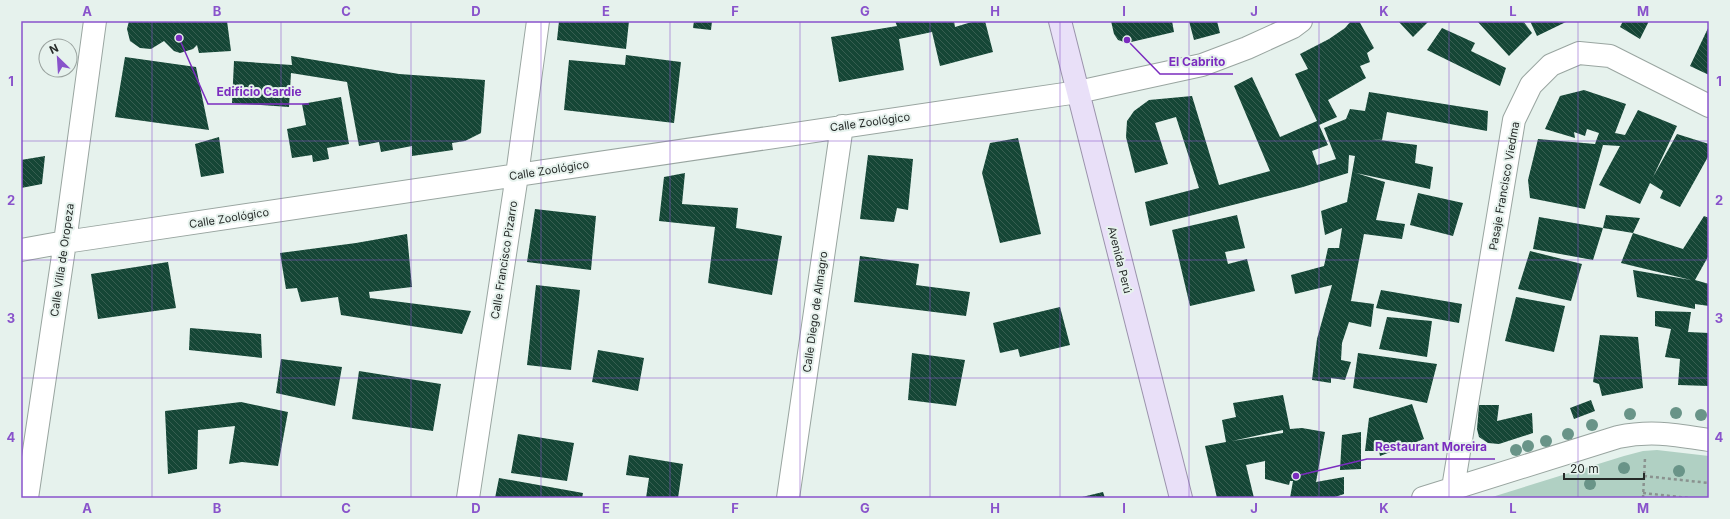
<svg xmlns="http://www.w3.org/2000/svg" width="1730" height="519" viewBox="0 0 1730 519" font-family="Inter,sans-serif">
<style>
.green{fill:#b0d0c3}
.building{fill:url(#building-back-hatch);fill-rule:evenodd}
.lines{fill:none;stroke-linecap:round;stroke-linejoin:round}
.minor-casing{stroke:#99a5a0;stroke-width:24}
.major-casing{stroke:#9b93ac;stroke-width:24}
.path{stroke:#8a928f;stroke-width:2.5;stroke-dasharray:3 3;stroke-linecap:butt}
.minor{stroke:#fff;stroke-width:22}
.major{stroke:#e9e0f8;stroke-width:22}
.tree{fill:#699488}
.grid{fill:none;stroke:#8953cb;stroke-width:1;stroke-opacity:0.55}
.labels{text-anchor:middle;stroke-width:4;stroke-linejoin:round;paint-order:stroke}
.street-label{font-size:11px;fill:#252a28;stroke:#e6f2ed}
.leader{fill:none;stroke:#7b2cbf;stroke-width:1.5}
.callout-dot{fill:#7b2cbf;stroke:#e6f2ed;stroke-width:1.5}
.callout-label{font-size:12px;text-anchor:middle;font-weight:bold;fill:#7b2cbf;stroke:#e6f2ed;stroke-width:4;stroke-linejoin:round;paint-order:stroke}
.neatline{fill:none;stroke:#8953cb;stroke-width:1.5}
.grid-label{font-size:13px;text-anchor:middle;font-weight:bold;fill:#8953cb}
</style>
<defs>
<pattern id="building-back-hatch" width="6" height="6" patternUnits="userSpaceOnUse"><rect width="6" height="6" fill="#154636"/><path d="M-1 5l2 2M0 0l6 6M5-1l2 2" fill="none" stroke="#375e51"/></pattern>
</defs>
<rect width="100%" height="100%" fill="#e6f2ed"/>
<path class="green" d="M1657,450l52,6v42h-220l135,-42 19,-5z"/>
<path class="building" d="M129,21h98l4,30 -32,2 -2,-8 -4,4 -13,4 -6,-2 -10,-10 -13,8 -11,-1 -10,-7 -3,-12z
M559,21h70l-3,28 -69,-9z
M694,21h18l-1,9 -18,-2z
M895,21h59l1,6 20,-6h10l8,31 -53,14 -8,-34 -33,7 5,31 -65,12 -8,-45 66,-11z
M1111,21h61l2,11 -47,11 -9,-3 -4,-6z
M1189,21h28l3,12 -26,7z
M1351,21h8l15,27 -7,5 3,9 -10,4 6,12 -38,22 9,17 -18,8 9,20 -16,6 5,14 19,-6 -12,-31 22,-9 4,-10 15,2 4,-19 119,19 -1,20 -100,-19 -5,28 -10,-1 45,6 -2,18 18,4 -3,22 -74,-16 29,9 -9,38 29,4 -3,15 -38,-5 -13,67 23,3 -3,23 -22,-5 -7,21 -1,17 10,2 -6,18 -14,-2v5l-19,-3 5,-41 15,-54 -37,9 -4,-19 33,-9 4,-18h11l3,-20 -17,7 -4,-24 26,-9 8,-46 -6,-1 -1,18 -45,14 -153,39 -5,-24 54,-14 -23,-71 -21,6 13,41 -33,9 -9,-36 1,-16 7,-10 15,-11 43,-4 27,89 51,-14 -36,-85 18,-9 28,60 37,-16 -22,-47 13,-5 -8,-15 29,-15 16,-11z
M1398,21h31l-16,16z
M1477,21h46l9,12 -23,23z
M1530,21h38l-31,15z
M1623,21h26l-9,18 -20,-12z
M1709,26v49l-19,-9z
M1442,28l33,15 -4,8 35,17 -6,18 -73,-36z
M626,55l55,7 -7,61 -110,-13 5,-50 56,5z
M291,56l108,18 86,6 -4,53 -16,8 -13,2 1,7 -41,6v-10l-31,6 -2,-10 -20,4 -12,-64 -56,-9 -2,34 -57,-4 2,-42 58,4z
M125,57l71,10 13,63 -94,-13z
M1584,90l42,14 -11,29 10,2 13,-25 39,16 -24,51 24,-43 32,10v11l-29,52 -20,-9 3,-7 -13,-8 -10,21 -41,-19 21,-39 -17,-1 -18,64 -55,-11 -2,-18 10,-41 57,5 4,-11 -12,-4 -2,7 -11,-4 1,6 -30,-9 15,-33z
M341,97l8,47 -22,4 2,11 -16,3 -1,-7 -20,3 -5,-29 19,-4 -4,-21z
M219,137l5,36 -23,4 -6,-33z
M1018,138l23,96 -41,9 -18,-70 8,-30z
M868,155l45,4 -5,51 -11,-2 -3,14 -34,-3z
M45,156l-3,28 -21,4v-28z
M685,173l-3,31 56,4 -2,20 46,8 -10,59 -64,-12 7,-56 -56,-6 5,-44z
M1418,193l45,10 -10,33 -43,-11z
M535,209l61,7 -5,54 -64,-8z
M1237,215l8,33 -20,4 3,12 19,-5 8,32 -65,15 -18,-76z
M1606,215l34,3 -7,15 -30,-5z
M1704,216l5,2v37l-14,25 14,4v22l-14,-2v5l-58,-12 -4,-27 58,10 -70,-17 12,-30 50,16z
M1539,217l64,11 -10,32 -60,-11z
M407,234l5,53 -43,5 1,6 101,13 -9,23 -121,-19 -3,-18 -37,5 -4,-14 -11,1 -6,-36 76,-10z
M1530,251l52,13 -11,37 -53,-12z
M860,256l59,8 -3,21 54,7 -4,24 -112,-14z
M168,262l8,46 -78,11 -7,-45z
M536,285l44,5 -9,80 -44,-5z
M1381,290l81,14 -3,19 -83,-15z
M1516,297l49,9 -11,46 -49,-11z
M1060,307l10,38 -50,12 -2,-8 -18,4 -7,-30z
M1655,311l36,1 -3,20 21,1v53l-31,-1 2,-26 -15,-2 6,-28 -16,-3z
M1387,317l45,4 -5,36 -48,-8z
M190,328l71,6 1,24 -73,-8z
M1600,335l38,2 5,51 -41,8 -3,-12 -6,-2z
M598,350l46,8 -6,33 -46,-9z
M912,353l53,7 -9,46 -48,-6z
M1358,353l79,11 -10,39 -74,-15z
M281,359l61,8 -7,39 -59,-13z
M359,371l82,13 -8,47 -81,-12z
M1283,395l7,34 12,-1 23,4 -9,50 28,-5v17l-12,4h-42l3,-17h-3l-1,4 -24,-6v-18l-19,4 8,33h-37l-12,-52 21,-4 -4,-22 14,-3 -3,-14zM1283,430v3l-51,8z
M1591,400l4,11 -21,8 -4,-11z
M241,402l47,10 -10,54 -36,-4 -13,2 6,-38 -37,4 -1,39 -29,5 -3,-63z
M1412,404l12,35 -44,17 -1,-5h-14l4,-33z
M1479,405h20l-2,16 35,-8 1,20 -34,11 -11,-1 -9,-6 -2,-8z
M1361,432v37l-21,1 2,-35z
M518,434l56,9 -7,38 -56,-8z
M629,455l54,9 -5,34h-32l3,-20 -23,-3z
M499,478l84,15 -1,5h-87z
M1103,492l2,6h-23v-1z"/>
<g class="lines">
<defs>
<path id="minor" d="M21,250l44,-8 1013,-150 124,-27 45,-17 46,-21 8,-6
M1453,488l61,-368 17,-35 20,-20 28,-12 31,3 99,50
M27,498l38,-256 30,-221
M468,498l49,-323 21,-154
M788,498l54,-372
M1423,498l195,-61c34,-7 58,-2 91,3"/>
<path id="major" d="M1060,21l121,477"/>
</defs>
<use href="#minor" class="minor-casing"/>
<use href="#major" class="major-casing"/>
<path class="path" d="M1644,476l65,7
M1643,493l46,5
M1643,498l2,-40"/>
<use href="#minor" class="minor"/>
<use href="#major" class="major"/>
</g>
<g class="tree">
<circle cx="1676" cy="413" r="6"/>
<circle cx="1630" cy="414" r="6"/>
<circle cx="1701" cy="415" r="6"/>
<circle cx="1592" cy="425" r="6"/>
<circle cx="1568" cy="434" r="6"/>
<circle cx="1546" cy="441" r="6"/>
<circle cx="1528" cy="446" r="6"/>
<circle cx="1516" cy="450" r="6"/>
<circle cx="1624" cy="468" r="6"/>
<circle cx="1679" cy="471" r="6"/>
<circle cx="1590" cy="484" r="6"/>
</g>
<path class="grid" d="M152,21v477M281,21v477M411,21v477M541,21v477M670,21v477M800,21v477M930,21v477M1060,21v477M1189,21v477M1319,21v477M1449,21v477M1578,21v477M21,141h1688M21,260h1688M21,378h1688"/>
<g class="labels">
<g class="street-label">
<text transform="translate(870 122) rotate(-8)" y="4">Calle Zoológico</text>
<text transform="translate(549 170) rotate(-9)" y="4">Calle Zoológico</text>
<text transform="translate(1504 186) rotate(-80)" y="4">Pasaje Francisco Viedma</text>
<text transform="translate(229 218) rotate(-9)" y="4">Calle Zoológico</text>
<text transform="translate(62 260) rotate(-82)" y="4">Calle Villa de Oropeza</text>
<text transform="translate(504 260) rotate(-81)" y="4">Calle Francisco Pizarro</text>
<text transform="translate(1120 260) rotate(76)" y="4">Avenida Perú</text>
<text transform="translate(815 312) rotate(-82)" y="4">Calle Diego de Almagro</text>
</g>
</g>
<path class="leader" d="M1127 40L1160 74H1233M179 38L208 104H309M1296 476L1367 459H1495"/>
<g class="callout-dot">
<circle cx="1127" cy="40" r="4"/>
<circle cx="179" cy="38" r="4"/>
<circle cx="1296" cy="476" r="4"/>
</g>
<g class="callout-label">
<text x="1197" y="66">El Cabrito</text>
<text x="259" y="96">Edificio Cardie</text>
<text x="1431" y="451">Restaurant Moreira</text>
</g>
<rect width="1730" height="519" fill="none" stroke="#e6f2ed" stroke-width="44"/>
<g transform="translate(58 58) rotate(335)"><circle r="19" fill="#e6f2ed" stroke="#99a29e"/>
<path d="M0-3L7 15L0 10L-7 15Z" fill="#8953cb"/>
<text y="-6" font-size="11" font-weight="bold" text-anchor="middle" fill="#252a28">N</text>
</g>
<path d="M1564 473v6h80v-6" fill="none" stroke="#252a28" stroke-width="2"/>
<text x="1570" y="473" font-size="12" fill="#252a28" stroke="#e6f2ed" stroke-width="3" paint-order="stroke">20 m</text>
<rect x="22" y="22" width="1686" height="475" class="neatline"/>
<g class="grid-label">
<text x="87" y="16">A</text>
<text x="217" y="16">B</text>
<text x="346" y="16">C</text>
<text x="476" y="16">D</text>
<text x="606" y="16">E</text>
<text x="735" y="16">F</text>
<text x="865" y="16">G</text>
<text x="995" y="16">H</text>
<text x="1124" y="16">I</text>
<text x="1254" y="16">J</text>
<text x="1384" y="16">K</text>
<text x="1513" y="16">L</text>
<text x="1643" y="16">M</text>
<text x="11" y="86">1</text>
<text x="1719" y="86">1</text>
<text x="11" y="205">2</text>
<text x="1719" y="205">2</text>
<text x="11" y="323">3</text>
<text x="1719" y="323">3</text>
<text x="11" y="442">4</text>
<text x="1719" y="442">4</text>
<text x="87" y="513">A</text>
<text x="217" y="513">B</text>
<text x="346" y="513">C</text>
<text x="476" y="513">D</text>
<text x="606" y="513">E</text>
<text x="735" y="513">F</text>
<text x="865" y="513">G</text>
<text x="995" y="513">H</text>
<text x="1124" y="513">I</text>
<text x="1254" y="513">J</text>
<text x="1384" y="513">K</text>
<text x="1513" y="513">L</text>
<text x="1643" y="513">M</text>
</g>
</svg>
